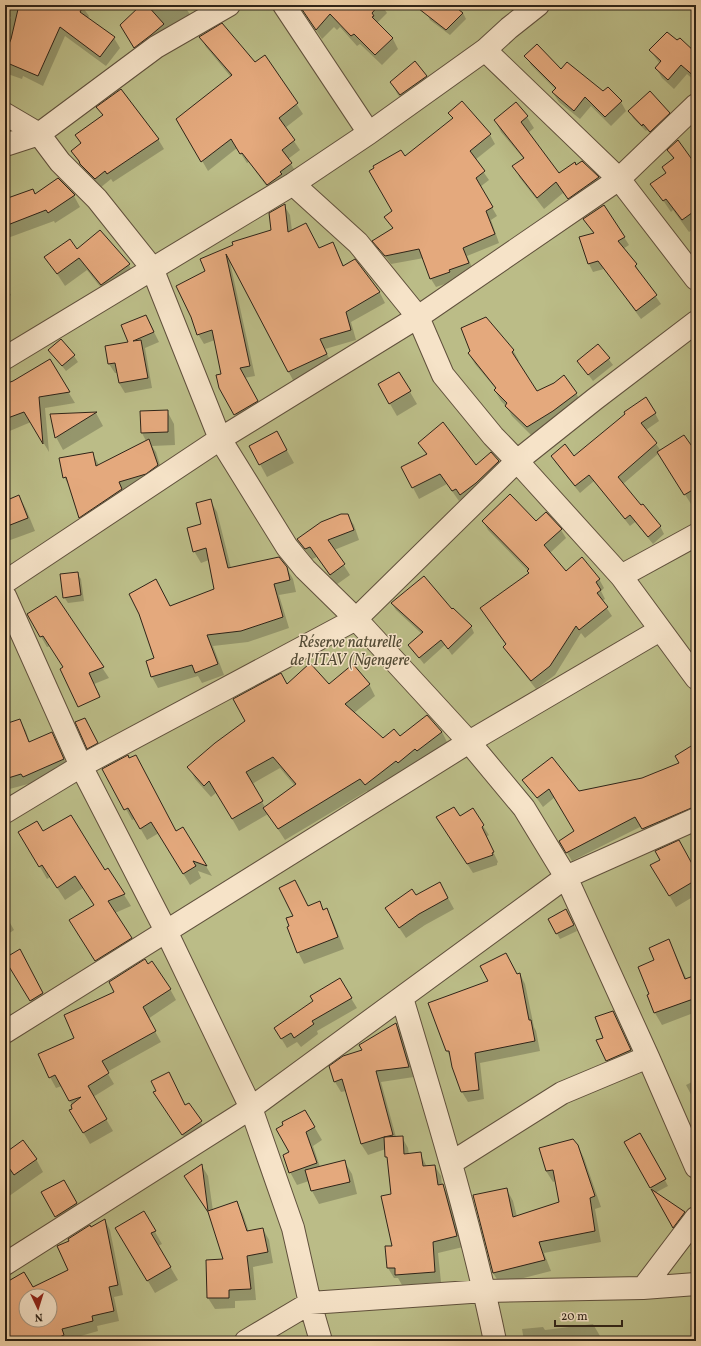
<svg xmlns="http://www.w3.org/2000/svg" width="701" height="1346" viewBox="0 0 701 1346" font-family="Vollkorn,serif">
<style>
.green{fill:#bbbc87;stroke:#757050;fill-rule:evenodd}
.shadow{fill:#0003;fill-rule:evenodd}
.building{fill:#e4a97d;stroke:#2f2418;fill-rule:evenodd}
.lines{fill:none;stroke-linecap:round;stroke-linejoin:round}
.minor-casing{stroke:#60503c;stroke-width:24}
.minor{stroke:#f6e3c8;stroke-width:22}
.labels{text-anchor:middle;stroke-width:3;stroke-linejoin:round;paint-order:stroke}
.park-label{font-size:16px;font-style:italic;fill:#524a34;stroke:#f6e3c8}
</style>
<rect width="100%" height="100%" fill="#f1d4aa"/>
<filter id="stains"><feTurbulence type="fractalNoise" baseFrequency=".005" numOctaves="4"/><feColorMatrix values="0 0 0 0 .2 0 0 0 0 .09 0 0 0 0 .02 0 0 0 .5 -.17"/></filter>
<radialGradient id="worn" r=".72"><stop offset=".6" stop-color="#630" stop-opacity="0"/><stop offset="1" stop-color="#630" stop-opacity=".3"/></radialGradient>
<path class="green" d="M5,5h691v1336h-691zM26,1296h24v24h-24z"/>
<path class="shadow" d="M5,5h76l8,11 -2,3 27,19 6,10 -14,18 -41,-30 -22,50 -20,-10 -1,3 -17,-6v-42l6,-14 -6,-1z
M142,5h40l5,5 6,9 -53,38 -19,-32z
M304,5h87l-6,5 2,3 -10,10 16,16 5,10 -16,16 -22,-21 -3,2 -17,-19 -3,3 -3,-3 -12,12 -15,-22z
M434,5h17l12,8 3,6 -16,16 -20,-15 -3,-6z
M200,37l55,27 10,-8 38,58 -18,14 15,22 -12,9 9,15 -24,21 -24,-33 -2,1 -10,-15 -29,23 -30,-52 53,-42 -25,-30z
M650,50l46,4v28l-9,-8 -13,15 -12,-11 -6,-10 4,-4z
M526,56l35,14 60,32 5,9 -15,15 -20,-20 -11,13 -21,-17 -6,-9 3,-3 -25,-25z
M415,63l11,14 7,13 -25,17 -10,-12 -7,-13z
M121,90l37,49 6,10 -51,33 -2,-3 -11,9 -14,-15 -14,-22 9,-7 -5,-8 27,-20 -5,-9z
M462,102l28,33 5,9 -20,16 14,20 -9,7 17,29 -6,4 8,23 -32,13 7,16 -21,7 1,2 -18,6 -5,-8 -7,-21 -33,6 -17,-23 19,-12 -7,-12 7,-5 12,-54 48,-39 -3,-6z
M516,103l11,14 7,11 -6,5 31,42 23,-13 16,16 7,11 -29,20 -13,-16 -19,16 -24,-31 -6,-11 10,-8 -23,-27 -6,-12z
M630,111l39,2 4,6 -19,18 -7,-7 -1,1 -13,-13z
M668,150l28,16v61l-7,5 -16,-22 -2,2 -19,-28 15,-11 7,-13z
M58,179l16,17 6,11 -25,16 -1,-2 -49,18v-44l2,4 26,-9 2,5z
M284,205l6,10 2,16 27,18 14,-5 11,22 11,-6 25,33 5,10 -34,19 5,18 -31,9 7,16 -38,17 -64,-120 25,114 -11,2 19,33 -22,13 -21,-37 3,-13 -8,-34 -11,4 -6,-10 8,-62 -5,-13 71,-29z
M585,219l39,18 5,8 -6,4 13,16 4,9 21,30 -20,15 -37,-50 -11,3 -4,-8 5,-31z
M100,232l29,33 7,12 -27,21 -22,-28 -22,16 -19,-29 31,-6z
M5,285l6,10 -6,4z
M146,316l13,26 -14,6 7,40 -27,5 -6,-10 -1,-10h-3l-6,-9 21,-21z
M598,345l15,20 -20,16 -15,-20z
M49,350l25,6 4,6 -12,9z
M513,350l6,11 -2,1 20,30 39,1 6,11 -48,34 -22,-22 -6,-10 -5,-5 -6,-10 1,-2 -21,-25 -6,-10z
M49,361l26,42 -30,5 4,44 -18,-30 -26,11v-48l8,-3z
M399,373l18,31 -20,12 -11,-19z
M167,411l7,13 1,21 -23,1 4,6 8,26 -78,51 -7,-11 -9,-31 -6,-10 28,-24 7,12 47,-24 -4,-8z
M96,413l7,13 -40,24 -7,-13 -5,-22z
M655,413l4,8 -13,9 15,21 35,3v58l-37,-59 -36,31 18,22 19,20 4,8 -11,10 -18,-22 -5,4 -36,-45 -14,12 -24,-30 -4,-7 22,1z
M419,443l57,23 23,-5 6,11 -46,29 -12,-17 -28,15 -17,-32 25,-11z
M284,445l10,18 -27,14 -17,-31z
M19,496l7,13 9,22 -30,11v-40z
M210,500l7,12 14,56 55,-1 7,12 3,13 -17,3 10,33 -41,14 -35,4 11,29 -22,8 -4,-7 -40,12 -6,-11 18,-70 45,-17 -6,-30 -8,3 -7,-12z
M347,515l7,10 5,15 -25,10 16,25 -14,10 -19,-28 -5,2 -14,-19z
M483,521l53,1 25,8 5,8 -16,15 16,19 33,7 5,9 -3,3 4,8 -3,2 10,15 -27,22 -4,-5 -26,42 -19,14 -26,-33 -5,-9 1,-2 -25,-36 49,-35 -2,-3 -40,-41z
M77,573l4,6 3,22 -16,2 -4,-6z
M55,597l54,81 -15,6 6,11 -24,3 -12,-30 -14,-22 -3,1 -19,-33z
M392,604l60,6 19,16 3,7 -22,22 -7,-10 -21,19 -15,-19 13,-11 -26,-24z
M369,684l6,12 -21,17 29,26 59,-7 6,12 -76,52 -5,-5 -82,49 -17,-26 -29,17 -22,-39 -6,5 -16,-18 -6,-12 57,-46 41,-35zM280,768l15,18 -30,21 -13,-23z
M20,720l6,11 4,12 22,-9 18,36 -40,17 -2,-3 -22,6 -1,-2v-63z
M84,720l17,29 -10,5 -3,-6z
M696,745v72l-47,21 -7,-12 -70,35 -12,-20 15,-10 -20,-34 -12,10 -19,-27 55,12 63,-13 38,-16z
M104,769l72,64 7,-4 29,47 -14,-5 3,7 -11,7 -31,-52 -12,7 -12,-21 -3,1z
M437,817l22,1 24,8 6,9 -3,2 12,25 -1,1v2l-24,8z
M20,832h23l62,39 3,-2 23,37 -16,7 23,38 -35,22 -26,-40 18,-27 -12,-18 -18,12 -15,-23 -3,2z
M696,857v38l-20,12 -24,-41 38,-5z
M440,883l14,26 -29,16 -19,13 -20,-30 30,-12z
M320,903l4,7h2l7,11 11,28 -40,15 -6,-12 -8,-25 4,-11z
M5,914l9,16 -9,6z
M569,916l8,15 -17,8 -11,-20z
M668,941l7,12 12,27 9,-4v36l-34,13 -7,-12 -5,-18 5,-34z
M19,950l27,50 -11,7 -30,-48z
M148,965l22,24 6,11 -28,19 13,23 -54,30 7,12 -21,13 20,34 -23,13 -19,-33 3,-2 -12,-23 -6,2 -6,-11 25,-39 41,-45z
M520,974l5,10 9,43 2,4 4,20 -60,12 4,36 -16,3 -6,-10 -10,-32 -5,-9 70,-76z
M340,980l17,28 -40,23 1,3 -17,13 -4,-5 -10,6 -6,-10 33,-37z
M613,1012l23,48 -24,10 -5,-9 -2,-22z
M396,1024l6,11 12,42 -33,5 15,55h6l6,11 1,7 11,-2 7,14 8,-1 6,10 1,9 7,10 14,52 -25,6 3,29 -39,3 -4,-7h-4l-6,-10 5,-21 -1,-52 -6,-46 -18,6 -7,-11 -15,-53 -5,1 -6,-10 -5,-15 33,-17z
M696,1080v24l-10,-19z
M154,1093l31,14 16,15 3,6 -18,12z
M305,1111l17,29 -9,6 7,21 24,-6 8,13 5,20 -38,10 -7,-13 -3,-10 -12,4 -7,-13 1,-19 -6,-28z
M640,1134l28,52 -13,7 29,19 7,11 -11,15 -55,-96z
M578,1146l6,12 17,49 -6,2 6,33 -57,11 7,18 -51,13 -7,-11 -19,-77 33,-6 6,11 4,16 43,-14 -4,-22 -3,1 -7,-11 -5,-22z
M5,1155l31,4 7,13 -38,27z
M202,1166l6,10 5,35 24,-8 6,11 6,18 14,-3 6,11 4,23 -20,4 3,33 -21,1v7l-20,1 -7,-11 -1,-37 18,-1 -16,-46 -17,-26z
M64,1181l20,35 -20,13 -21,-36z
M144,1213l18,31 -4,2 20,34 -23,13 -31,-52z
M105,1220l5,10 13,65 -9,2 5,24 -22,5 1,5 -31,9v1h-62v-45l28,-7 37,-18v-29zM26,1296h24v24h-24z
M690,1253h6v23l-3,-5 -1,-13z
M593,1324l7,12v5h-76l-2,-12 21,-2 2,3z
M694,1336h2v5h-2z"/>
<path class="building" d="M19,5h65l-4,7 35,25 -15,20 -40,-30 -22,49 -33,-14v-8l6,-15z
M141,5h6l17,19 -13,11 -17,13 -14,-23z
M299,5h80l-7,8 2,3 -2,1 21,21 -18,17 -21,-21 -3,2 -21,-22 -14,16z
M414,5h39l10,8 -17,17z
M222,23l33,39 10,-7 33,48 -19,15 16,22 -13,10 10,13 -12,9 2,2 -15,11 -25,-32 -2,1 -9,-15 -30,23 -25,-43 56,-44 -33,-38z
M667,32l10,8 3,-2 16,15v25l-15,-13 -13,15 -13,-12 6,-7 -12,-11z
M537,44l24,25 6,-7 36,29 5,-4 14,14 -17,16 -20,-20 -11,14 -22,-19 4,-4 -32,-32z
M415,61l12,15 -27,19 -10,-13z
M121,89l38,50 -52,35 -2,-3 -10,8 -15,-15 -1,-3 -8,-10 10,-8 -6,-8 28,-20 -7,-8z
M650,91l20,22 -20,19 -7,-8 -1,2 -14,-15z
M462,101l29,33 -21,17 15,20 -9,7 17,29 -7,4 9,23 -32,14 6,15 -20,7 1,2 -20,7 -11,-30 -34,7 -13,-15 21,-13 -9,-11 8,-6 -23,-40 5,-3 -1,-2 28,-16 4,6 48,-38 -5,-5z
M516,102l12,14 -7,6 38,51 16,-11 1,3 6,-4 17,16 -31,22 -12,-17 -19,16 -25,-32 12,-8 -30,-38z
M678,140l18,25v45l-14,10 -16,-21 -3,2 -13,-17 16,-11 -4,-6 12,-9 -7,-8z
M58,178l17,17 -27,18 -2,-3 -41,16v-27l28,-10 2,5z
M285,204l3,28 18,-9 13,25 14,-6 10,24 12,-7 25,33 -34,20 5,18 -31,9 7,15 -39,18 -62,-118 24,112 -10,2 18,33 -24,14 -15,-27 -3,-13 5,-1 -9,-44 -15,5 -6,-18 -15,-31 29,-15 -5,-12 33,-14 -1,-3 39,-12 -2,-17z
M604,205l21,32 -7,4 19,23 -2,2 22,29 -21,16 -38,-50 -10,3 -9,-27 15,-4 -11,-14z
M100,230l30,34 -29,21 -22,-27 -22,16 -13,-17 26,-18 7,10z
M146,315l8,17 -21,9 8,-1 7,38 -29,5 -4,-20 -7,1 -3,-18 23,-4 -7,-17z
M486,317l28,33 -2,2 25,39 17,-8 10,-8 13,18 -24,18 -26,16 -22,-21 2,-3 -13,-13 2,-2 -28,-35 2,-2 -9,-23z
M61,339l14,16 -13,11 -14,-16z
M598,344l12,14 -22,17 -11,-14z
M50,359l20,33 -31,5 4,47 -19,-32 -19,7v-35l8,-3z
M399,372l12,19 -22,13 -11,-20z
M646,397l10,16 -15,10 16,20 -39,34 23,28 2,-1 18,22 -13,11 -18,-22 -5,4 -36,-44 -14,11 -24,-30 14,-12 9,12 51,-42 -1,-2z
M168,410v22l-27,1 -1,-22z
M97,412l-42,26 -5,-24z
M443,422l33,43 15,-13 8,9 -23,22 -16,12 -4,-6 -4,2 -12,-17 -28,14 -11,-21 26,-13 -9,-11z
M277,431l10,19 -28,15 -10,-19z
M684,435l12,17v36l-12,7 -27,-43z
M149,439l9,26 -12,9 -27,8 3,7 -43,29 -13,-41 -3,1 -4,-20 34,-6 3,14z
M510,494l26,27 10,-9 16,17 -18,16 22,26 16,-14 18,22 -4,3 5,8 -4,3 11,14 -29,23 -3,-4 -26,40 -19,15 -28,-34 3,-3 -26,-36 49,-35 -2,-2 2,-2 -47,-48z
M19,495l9,23 -23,9v-26z
M211,499l17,69 51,-11 8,10 3,13 -16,4 9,33 -42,14 -34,4 11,29 -23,9 -3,-8 -41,12 -5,-16 8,-3 -15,-44 -10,-20 27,-15 14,27 44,-17 -8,-41 -13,4 -6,-24 14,-4 -5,-21z
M341,514h7l6,16 -26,10 17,24 -15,11 -20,-28 -5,2 -8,-10 24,-17z
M78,572l3,23 -18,3 -3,-24z
M424,576l28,33 1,-1 19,18 -24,23 -7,-9 -22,18 -11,-13 15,-13 -32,-29z
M56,596l48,71 -15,6 11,24 -22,10 -18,-38 3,-2 -20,-31 -3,1 -13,-23z
M310,663l19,21 24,-20 17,20 -25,20 38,34 11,-9 6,7 27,-21 15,17 -25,19 -2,-2 -17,14 -2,-2 -31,24 -5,-6 -82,50 -15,-21 33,-24 -23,-27 -27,15 17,29 -31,18 -23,-38 -5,5 -17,-19 28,-24 30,-22 -12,-22 48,-26 6,11z
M85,718l13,25 -11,6 -12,-27z
M20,719l9,23 23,-10 12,27 -41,18 -2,-3 -16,5v-55z
M696,743v63l-54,23 -7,-12 -69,36 -7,-12 15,-10 -25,-42 -12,9 -15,-18 30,-23 27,34 63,-13 37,-15 -4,-7z
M128,755l1,3 7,-3 40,76 7,-4 24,39 -14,-5 3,5 -13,8 -32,-52 -11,7 -12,-21 -4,2 -22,-41z
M454,807l6,9 13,-8 11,17 -2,2 12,25 -2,1 1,2 -26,9 -31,-47z
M71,815l24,39 10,16 3,-2 17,26 -17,7 24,37 -37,23 -26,-41 25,-15 -19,-29 -18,12 -15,-23 -3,2 -21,-35 19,-11 6,10z
M679,840l17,31v9l-27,16 -19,-31 10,-5 -5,-9z
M295,880l13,26 12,-5 3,9 4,-2 11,29 -41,16 -10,-26 2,-1 -3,-8 7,-2 -14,-28z
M440,882l8,16 -29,16 -20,14 -14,-20 27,-19 4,6z
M566,909l8,16 -18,9 -8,-15z
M669,939l16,40 11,-4v23l-42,15 -7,-18 2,-1 -11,-27 16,-7 -5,-12z
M20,949l23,44 -13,8 -25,-41v-2z
M506,953l11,21 3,-1 9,47h2l4,21 -60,12 4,37 -18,2 -9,-25 -3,-16h-3l-18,-48 60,-22 -8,-15z
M145,959l3,5 4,-3 19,28 -28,18 13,24 -54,30 7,12 -21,13 19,33 -24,14 -14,-23 3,-1 -1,-4 10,-8 -12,4 -14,-26 -6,3 -11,-24 36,-16 -10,-23 50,-23 -5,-10z
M340,978l12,20 -40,23 2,3 -20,14 -3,-5 -10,6 -7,-11 39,-27 -3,-5z
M613,1011l18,39 -25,11 -10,-21 7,-2 -8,-21z
M396,1023l13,44 -33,4 17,64 -9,2 19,-1 1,18 17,-2 2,14 12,-1 3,20 5,-1 14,52 -24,6 2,30 -40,3v-7h-8l-2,-22h7l-11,-50 10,-2 -4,-37h-2l-1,-20 -23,7 -19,-65 -8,3 -5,-16 14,-10 19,-6 -3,-5z
M169,1072l16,33 4,-2 13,18 -20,14 -29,-43 3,-1 -5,-10z
M305,1110l10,17 -9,5 11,31 -28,10 -6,-18 6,-3 -13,-23 7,-4 -1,-3z
M640,1133l26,46 -16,9 -26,-46z
M573,1139l5,6 17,51 -5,2 5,33 -56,11 6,18 -52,13 -20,-78 34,-7 6,29 46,-15 -6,-32 -7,1 -7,-23z
M23,1140l14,19 -23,16 -9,-13v-9z
M345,1160l5,22 -39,9 -6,-21z
M202,1164l6,47 29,-10 10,30 16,-3 5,24 -21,4 4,33 -22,1v8h-22l-1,-38 17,-1 -15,-47 -24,-36z
M64,1180l13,23 -22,14 -14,-25z
M651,1189l34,23 -12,16z
M144,1211l12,20 -5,2 20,34 -24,14 -32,-53z
M105,1219l13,66 -9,2 5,24 -22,5 1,5 -31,8 2,6 -13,6h-46v-58l19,-11 9,15 35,-17 -11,-24 12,-5 -1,-2 22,-14 1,2zM26,1296h24v24h-24z"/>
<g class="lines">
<defs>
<path id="minor" d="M284,5l85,128
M485,50l134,129 77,100
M5,114l34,20 21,28 37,37 55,69 68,171 67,108 18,22 51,50 113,123 55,66 42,69 82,180 48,110
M5,145l34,-11 117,-87 73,-42
M293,184l65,59 60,74 25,58 50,61 24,25 104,115 75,102
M5,358l288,-174 76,-51 116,-83 24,-22 29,-23
M621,576l75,-41
M5,582l215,-143 198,-122 201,-138 77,-74
M5,596l76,170 85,165 85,177 42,120 17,75 11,38
M5,812l76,-46 275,-147 161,-158 78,-62 101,-77
M402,998c34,113 69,227 93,343
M5,1032l464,-290 191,-112
M451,1163l111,-70 86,-36
M5,1264l246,-156 315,-231 130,-58
M643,1288l53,-70
M246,1341l64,-38 175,-12 158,-3 53,-4"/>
</defs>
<use href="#minor" class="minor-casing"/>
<use href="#minor" class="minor"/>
</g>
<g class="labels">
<g class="park-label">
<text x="350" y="647">Réserve naturelle<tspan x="350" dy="18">de l'ITAV (Ngengere</tspan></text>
</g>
</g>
<rect width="701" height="1346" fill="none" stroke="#f1d4aa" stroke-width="20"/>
<rect x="6" y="6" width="689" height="1334" fill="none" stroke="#2f2418" stroke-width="2"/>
<rect x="10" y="10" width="681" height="1326" fill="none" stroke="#2f2418"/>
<g transform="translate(38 1308) rotate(176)"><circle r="19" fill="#f6e3c8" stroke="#a69782"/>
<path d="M0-3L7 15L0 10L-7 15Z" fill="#8f2418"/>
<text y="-6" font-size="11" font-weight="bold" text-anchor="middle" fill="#2f2418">N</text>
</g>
<path d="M555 1320v6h67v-6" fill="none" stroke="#2f2418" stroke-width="2"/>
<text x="561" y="1320" font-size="12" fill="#2f2418" stroke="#f6e3c8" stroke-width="3" paint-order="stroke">20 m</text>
<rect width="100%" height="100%" filter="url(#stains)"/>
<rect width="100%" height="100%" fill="url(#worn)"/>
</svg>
